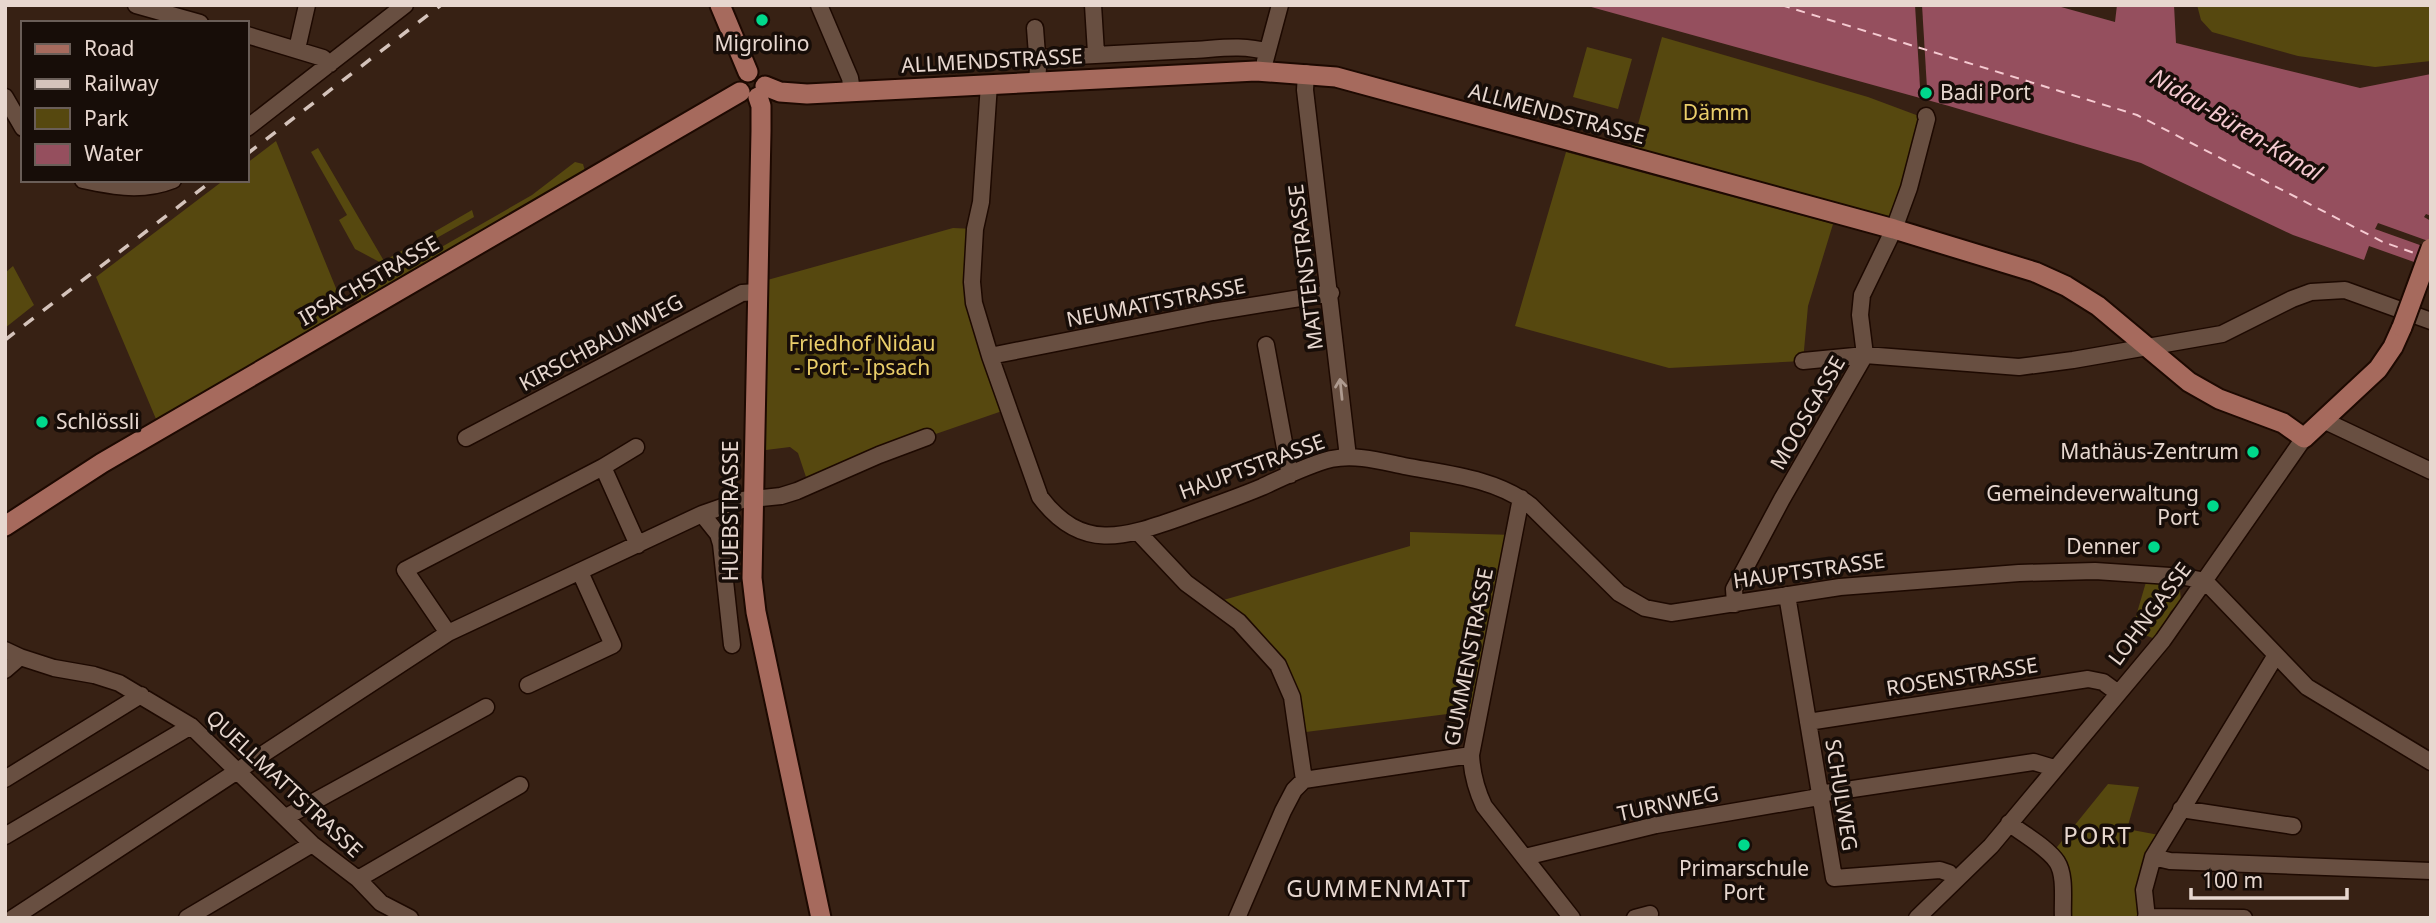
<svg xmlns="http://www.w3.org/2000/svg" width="2436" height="923" viewBox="0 0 2436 923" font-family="'Noto Sans',sans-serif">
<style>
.green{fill:#56480f}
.water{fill:#954f5e}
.pier{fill:#372114}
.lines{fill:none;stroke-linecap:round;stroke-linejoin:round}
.ferry{stroke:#f5cad1;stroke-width:2;stroke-dasharray:9 7;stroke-linecap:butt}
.minor-casing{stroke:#1d0901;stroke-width:19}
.major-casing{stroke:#1d0901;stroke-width:23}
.minor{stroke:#684f41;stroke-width:16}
.major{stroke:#a66a5d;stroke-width:19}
.rail{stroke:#d4c3bb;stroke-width:3.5;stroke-dasharray:12 12;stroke-linecap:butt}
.major-bridge-casing{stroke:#1d0901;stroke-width:23;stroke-linecap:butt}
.major-bridge{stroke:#a66a5d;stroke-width:19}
.oneway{stroke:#ae9a8f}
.poi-dot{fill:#00d98c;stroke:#170d08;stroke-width:2.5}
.labels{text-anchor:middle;stroke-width:7;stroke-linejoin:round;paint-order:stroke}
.poi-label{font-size:21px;fill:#e7d7cf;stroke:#170d08;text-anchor:end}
.street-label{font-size:21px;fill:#e7d7cf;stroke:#170d08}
.park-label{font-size:21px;fill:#eace6a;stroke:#170d08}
.water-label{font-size:23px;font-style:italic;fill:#f5cad1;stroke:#170d08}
.neighbourhood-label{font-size:23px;letter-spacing:2px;fill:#e7d7cf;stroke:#170d08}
.quarter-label{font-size:24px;letter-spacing:2px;fill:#e7d7cf;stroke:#170d08}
</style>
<rect width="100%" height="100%" fill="#372114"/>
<path class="green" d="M2197,5h234v56l-56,6 -77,-11 -86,-24 -11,-12z
M1662,37l206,60 59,22 -32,105 -264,-74z
M1587,47l45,12 -14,50 -45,-12z
M276,141l66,162 -1,10 -185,106 -60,-142 128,-97h23v-17z
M318,148l66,113 88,-51 2,7 -87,49 -32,-17 -16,-29 8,-5 -36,-63z
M1566,152l267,72 -25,82 -5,55 -134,7 -154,-42z
M575,162l8,2 2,7 -217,130 -9,1 -6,-5v-9l5,-5 33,-7 141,-81z
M953,228l22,1 -3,53 36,127 -81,28 -118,49 -11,-33 -8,-6 -31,4 -2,-168z
M13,266l21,39 -29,23v-55z
M1410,532l104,3 -43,220v-44l-173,22 -20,-68 -65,-62 197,-57z
M2146,582l27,2 7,6 1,11 -10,10 -16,28 -10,-4 -11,-12z
M2108,784l31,3 -12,42 32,6 -18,83h-74l-14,-66z"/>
<path class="water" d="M1584,5h470l61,17 2,-17h57l2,38 184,45 71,-14v142l-5,-2 -2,3 7,4v21l-53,-19 -3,6 56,20v19l-62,-22 -5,14 -71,-25 -152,-72 -192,-57z"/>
<path class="pier" d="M1915,5h7l6,100 -7,-2z"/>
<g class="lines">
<path class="ferry" d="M1781,5l356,110 246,127 37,13"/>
<defs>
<path id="minor" d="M136,5l64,18
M819,5l31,73 2,13
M1093,5l3,48
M1035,28l3,40 -1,13
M247,35l76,23 7,6
M297,49l10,-44
M1038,58c51,-3 102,-5 153,-8 24,-1 53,-6 76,2
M1265,61l15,-56
M1306,73l-1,17 43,367
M989,84l-8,118 -6,27 -3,53 2,21 16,53 50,141c42,56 85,40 142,20 27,-10 54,-19 80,-30 22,-10 45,-22 69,-28 25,-5 49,2 73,7 42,8 91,12 126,39l89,88 26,15 26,5 169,-26 179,-14 76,-2 90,6 20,4
M5,97l18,31
M247,128l158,-123
M83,180c32,7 60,12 90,0
M1266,345l24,130
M990,356l223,-44 118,-19
M1803,361l62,-6 154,12 54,-7 149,-26 70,-35 19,-7 34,-2 86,31
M2323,420l108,51
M466,438l276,-145 15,-1
M603,467l33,-20
M1521,498l-50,257c1,20 5,34 13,51l88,112
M702,514l16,20 3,10 11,101
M1138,532l48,51 53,39 39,43 14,32 12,83
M2205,581l102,106 124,75
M1787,595l47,283 106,-8 9,3 6,8
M1735,604l-1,-15 48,-90 83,-144 -5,-40 2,-20 32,-66 15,-41 18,-69 -1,-3
M448,633l-43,-63 198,-103 35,78
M5,650l15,7 34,11 40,7 25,8 72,43 121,118 46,35 23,24 29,15
M5,670l15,-13
M528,685l85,-40 -33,-73
M1808,722l280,-43 15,3 15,11
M5,779l136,-84
M1304,780l167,-25
M2181,809l112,17
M286,817l200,-110
M2009,823c15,12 38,24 48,39 9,14 5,40 6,56
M5,836l186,-110
M1525,857l131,-32 157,-27 6,-4 215,-32 20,6
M2153,857l17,4 261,10
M358,879l162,-94
M2146,917l98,1
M13,918l435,-285 254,-119 40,-14 39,-4 16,-5 82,-36 48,-18
M187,918l125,-74
M1237,918l46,-107 11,-21 10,-10
M1635,918l15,-4
M1917,918l74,-72 172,-206 141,-202
M2147,918l-3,-28 9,-33 123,-202"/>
<path id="major" d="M720,5l28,67
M765,86l15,6 27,2 449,-23 80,6 558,152 141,43 31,14 32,20 91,76 30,17 64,24 21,15 74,-69 15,-22 9,-20
M758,97l3,9v25l-9,447 4,34 65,306
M5,526l97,-63 638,-371"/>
</defs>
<use href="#minor" class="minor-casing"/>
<use href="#major" class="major-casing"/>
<use href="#minor" class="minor"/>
<use href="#major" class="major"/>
<path class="rail" d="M247,154l194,-149
M5,340l208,-160"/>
<defs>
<path id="major-bridge" d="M2402,327l29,-79"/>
</defs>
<use href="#major-bridge" class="major-bridge-casing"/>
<use href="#major-bridge" class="major-bridge"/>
</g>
<defs><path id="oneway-shaft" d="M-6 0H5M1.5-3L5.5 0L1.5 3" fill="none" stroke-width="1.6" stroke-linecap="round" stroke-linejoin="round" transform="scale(1.75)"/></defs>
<use class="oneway" href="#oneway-shaft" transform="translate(1341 389) rotate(-96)"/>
<g class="poi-dot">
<circle cx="762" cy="20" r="7"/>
<circle cx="1926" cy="93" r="7"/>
<circle cx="42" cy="422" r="7"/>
<circle cx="2253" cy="452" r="7"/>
<circle cx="2213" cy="506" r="7"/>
<circle cx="2154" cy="547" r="7"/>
<circle cx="1744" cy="845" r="7"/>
</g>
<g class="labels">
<g class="poi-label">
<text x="762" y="51" text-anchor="middle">Migrolino</text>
<text x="1940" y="100" text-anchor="start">Badi Port</text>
<text x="56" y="429" text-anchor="start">Schlössli</text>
<text x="2239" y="459">Mathäus-Zentrum</text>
<text x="2199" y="501">Gemeindeverwaltung<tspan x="2199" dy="24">Port</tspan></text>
<text x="2140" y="554">Denner</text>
<text x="1744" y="876" text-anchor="middle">Primarschule<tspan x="1744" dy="24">Port</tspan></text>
</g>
<g class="street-label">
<text transform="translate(992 61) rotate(-3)" y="7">ALLMENDSTRASSE</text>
<text transform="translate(1557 114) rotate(15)" y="7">ALLMENDSTRASSE</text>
<text transform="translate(1306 267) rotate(-97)" y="7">MATTENSTRASSE</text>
<text transform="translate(369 281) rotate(-30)" y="7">IPSACHSTRASSE</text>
<text transform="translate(1156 303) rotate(-11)" y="7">NEUMATTSTRASSE</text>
<text transform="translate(601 343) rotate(-28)" y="7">KIRSCHBAUMWEG</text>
<text transform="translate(1808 413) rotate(-60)" y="7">MOOSGASSE</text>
<text transform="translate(1252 467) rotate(-20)" y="7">HAUPTSTRASSE</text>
<text transform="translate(731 511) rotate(-90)" y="7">HUEBSTRASSE</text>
<text transform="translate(1809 571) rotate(-8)" y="7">HAUPTSTRASSE</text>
<text transform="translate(2150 614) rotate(-53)" y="7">LOHNGASSE</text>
<text transform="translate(1469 657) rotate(-79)" y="7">GUMMENSTRASSE</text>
<text transform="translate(1962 677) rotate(-9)" y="7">ROSENSTRASSE</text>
<text transform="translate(284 784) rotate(43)" y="7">QUELLMATTSTRASSE</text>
<text transform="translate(1841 795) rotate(81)" y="7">SCHULWEG</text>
<text transform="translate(1668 804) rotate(-12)" y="7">TURNWEG</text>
</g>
<g class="park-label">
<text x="1716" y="120">Dämm</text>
<text x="862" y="351">Friedhof Nidau<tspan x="862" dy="24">- Port - Ipsach</tspan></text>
</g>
<g class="water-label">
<text transform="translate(2236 125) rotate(31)" y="8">Nidau-Büren-Kanal</text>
</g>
<g class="neighbourhood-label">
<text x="1379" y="897">GUMMENMATT</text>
</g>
<g class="quarter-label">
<text x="2098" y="844">PORT</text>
</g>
</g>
<rect width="2436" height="923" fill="none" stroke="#e7d7cf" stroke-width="14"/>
<rect x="21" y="21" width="228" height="161" fill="#170d08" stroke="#6a5e58" stroke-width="2"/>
<rect x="35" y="44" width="35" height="10" fill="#a66a5d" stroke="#6a5e58" stroke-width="2"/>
<text x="84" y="56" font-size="21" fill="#e7d7cf">Road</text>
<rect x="35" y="79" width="35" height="10" fill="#d4c3bb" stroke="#6a5e58" stroke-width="2"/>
<text x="84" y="91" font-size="21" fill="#e7d7cf">Railway</text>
<rect x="35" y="108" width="35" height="21" fill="#56480f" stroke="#6a5e58" stroke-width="2"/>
<text x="84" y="126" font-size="21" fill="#e7d7cf">Park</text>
<rect x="35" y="144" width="35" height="21" fill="#954f5e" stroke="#6a5e58" stroke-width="2"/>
<text x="84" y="161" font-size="21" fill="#e7d7cf">Water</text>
<path d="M2191 888v10h156v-10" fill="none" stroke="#e7d7cf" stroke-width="3.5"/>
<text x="2202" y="888" font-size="21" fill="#e7d7cf" stroke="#170d08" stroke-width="5" paint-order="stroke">100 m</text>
</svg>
